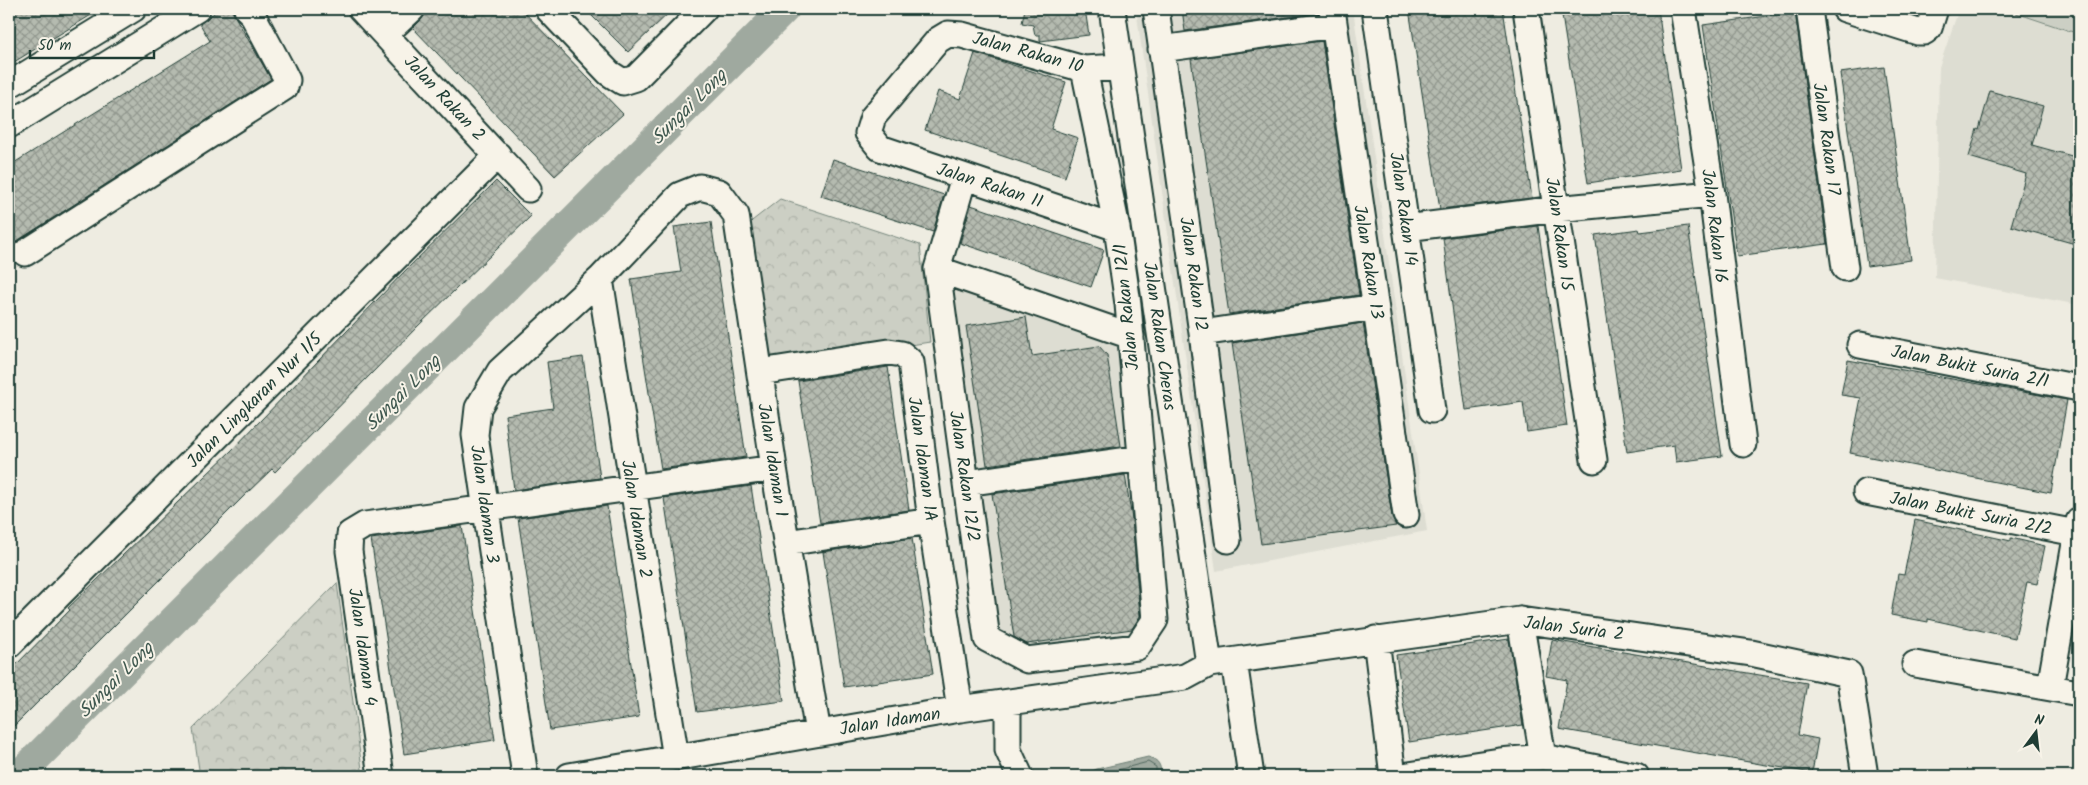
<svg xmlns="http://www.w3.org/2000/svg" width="2088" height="785" viewBox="0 0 2088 785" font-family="Kalam,sans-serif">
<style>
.built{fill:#ddddd2}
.grass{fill:#cccfc4;stroke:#76867c}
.forest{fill:url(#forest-crowns);stroke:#76867c}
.water{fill:#9fa99f;stroke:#6c7e74}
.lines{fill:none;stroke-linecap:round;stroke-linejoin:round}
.shore{stroke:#52685f;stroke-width:1}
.river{stroke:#9fa99f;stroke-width:30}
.building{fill:url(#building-cross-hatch);stroke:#1f3d34}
.minor-casing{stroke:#1f3d34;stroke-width:29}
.minor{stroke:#f7f3e8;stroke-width:25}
.labels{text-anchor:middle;stroke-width:4;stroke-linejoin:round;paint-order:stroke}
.street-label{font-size:18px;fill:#1f3d34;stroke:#f7f3e8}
.water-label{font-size:19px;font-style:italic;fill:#3f584f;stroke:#f7f3e8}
</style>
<defs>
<pattern id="forest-crowns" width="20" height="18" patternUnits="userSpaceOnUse" patternTransform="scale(1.25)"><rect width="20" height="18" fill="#cccfc4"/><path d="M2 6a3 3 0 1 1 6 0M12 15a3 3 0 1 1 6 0" fill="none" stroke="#afb3a9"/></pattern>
<pattern id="building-cross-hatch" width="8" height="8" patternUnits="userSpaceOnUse" patternTransform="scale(1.25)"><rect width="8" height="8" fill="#b5bbb0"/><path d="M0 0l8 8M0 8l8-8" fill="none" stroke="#939990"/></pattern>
</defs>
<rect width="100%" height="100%" fill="#eeece1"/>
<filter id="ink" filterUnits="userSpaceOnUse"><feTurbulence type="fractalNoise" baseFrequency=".02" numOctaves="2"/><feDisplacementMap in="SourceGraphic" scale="10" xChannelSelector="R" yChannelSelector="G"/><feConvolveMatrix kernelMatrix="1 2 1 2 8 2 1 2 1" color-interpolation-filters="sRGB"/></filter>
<g filter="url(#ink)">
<path class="built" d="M1136,9h217l74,522 -211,40z
M1959,9h120v296l-144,-27 4,-211z
M944,280l180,64 25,274 -18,26 -103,12 -38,-20z"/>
<path class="grass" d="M2004,9h75v25z"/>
<path class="forest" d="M780,199l140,46 10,97 -162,25 -20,-143z
M337,583l25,186 -4,7h-158l-7,-47z
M1541,767l47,9h-83l-1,-4z"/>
<path class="water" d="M1148,757c11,3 13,8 13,19h-72l1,-4 7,-3z"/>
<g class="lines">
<path class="shore" d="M1094,776l54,-14 8,5v9"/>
<path class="river" d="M18,776l767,-767"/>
</g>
<path class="building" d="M9,9h92l-92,56z
M219,9h14v4l38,66 -254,162 -4,5 -4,-7v-73l201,-125 -10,-17z
M426,9h95l102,105 -68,62 -142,-148 9,-9z
M585,9h88l-45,43z
M1025,9h60l4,26 -49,6v-6h-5l-2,-10 -11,-2z
M1182,9h136v4l-133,18z
M1409,9h94l29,189 -92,11z
M1561,9h97l23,160 -93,14z
M1795,12l32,232 -90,12 -34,-231z
M1322,41l37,254 -130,19 -38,-255z
M975,53l91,29 -15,47 27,9 -13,39 -140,-47 13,-39 22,8z
M1884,67l27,193 -44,6 -27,-193z
M1990,91l53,15 -11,39 47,13v87l-68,-19 15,-52 -57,-17 8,-28 2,1z
M833,159l111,36 -11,37 -112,-36z
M496,181l35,35 -113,110 -143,146 -3,-3 -27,26 -236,236v-59l61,-62 -2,-2 164,-158 172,-178z
M971,205l133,45 -13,37 -131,-44z
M711,222l35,235 -85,12 -30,-190 50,-7 -7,-45z
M1538,226l29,200 -40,6 -4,-30 -57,8 -23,-172z
M1688,226l34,230 -46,6 -2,-17 -47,7 -32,-217 44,-6 1,3z
M1026,317l6,39 67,-10 8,9 14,91 -134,19 -21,-139z
M1363,323l29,194 4,9 -135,18 -29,-201z
M583,357l17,121 -86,12 -9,-75 48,-7 -6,-46z
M1848,360l219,40 -16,93 -201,-40 11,-55 -20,-3z
M888,367l21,143 -89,13 -22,-142z
M1125,475l7,44 8,97 -8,13 -105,15 -13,-7 -22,-143z
M751,486l33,215 -87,11 -33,-214z
M607,506l32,211 -89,13 -32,-212z
M1915,520l96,21v-3l34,8 -8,38 -10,-2 -12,56 -87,-19v3l-37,-7 7,-41 6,1z
M462,526l33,214 -91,14 -33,-215z
M912,538l21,136 -89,13 -21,-135z
M1509,639l14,86 -114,17 -13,-87z
M1552,640l255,43 -9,52 20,4 -6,34 -253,-44 8,-49 -21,-4z"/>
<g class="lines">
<defs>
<path id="minor" d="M361,9l167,180
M548,9l61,64 14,9 13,-4 68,-69
M1112,9l97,655
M1156,9l46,324 26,207
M1332,9l74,506
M1375,9l57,401
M1526,9l68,451
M1683,9l29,185 31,250
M1809,9l36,259
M1845,9l73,23h6l5,-4 6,-19
M385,34l27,-25
M1161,49l173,-24
M9,85l124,-76
M9,125l188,-116
M964,177l-27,92 50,370 40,21 110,-13 18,-27 -27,-316 -11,-76 -33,-159
M1117,228l-237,-80 -12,-15 5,-16 65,-77 10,-6 14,1 122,34 36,-2
M1406,228l150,-19 156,-15
M25,253l260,-166 2,-7 -4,-8 -31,-58 -5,-5
M937,269l194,67
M600,279l76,479
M1202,333l173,-26
M1860,345l219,43
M760,372l129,-20 13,2 9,8 20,159 29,188
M966,483l175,-25
M1866,492l210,41
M786,543l145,-22
M1520,620l23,137
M1376,639l17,137
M9,645l489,-490
M1234,661l17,115
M1915,664l164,29
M2050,687l29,-166
M1008,703v47l12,26
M381,776l-32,-225 1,-17 15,-9 409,-57
M525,776l-50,-341 3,-27 22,-37 100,-92 80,-84 20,-8 19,5 17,23 38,253 44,265
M569,776l391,-67 225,-32 24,-13 311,-44 231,33 98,21 16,102
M1402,776l98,-15 43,-4 93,19"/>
</defs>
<use href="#minor" class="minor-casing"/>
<use href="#minor" class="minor"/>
</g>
</g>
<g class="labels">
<g class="street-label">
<text transform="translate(1028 52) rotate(15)" y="6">Jalan Rakan 10</text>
<text transform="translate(445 98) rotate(47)" y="6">Jalan Rakan 2</text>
<text transform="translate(1827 139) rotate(82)" y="6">Jalan Rakan 17</text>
<text transform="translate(990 185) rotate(18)" y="6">Jalan Rakan 11</text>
<text transform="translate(1404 209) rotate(82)" y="6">Jalan Rakan 14</text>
<text transform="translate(1715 226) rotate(83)" y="6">Jalan Rakan 16</text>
<text transform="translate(1560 234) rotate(82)" y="6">Jalan Rakan 15</text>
<text transform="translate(1369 262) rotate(81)" y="6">Jalan Rakan 13</text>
<text transform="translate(1194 274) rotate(82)" y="6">Jalan Rakan 12</text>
<text transform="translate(1126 307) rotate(-96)" y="6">Jalan Rakan 12/1</text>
<text transform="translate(1160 336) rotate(82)" y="6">Jalan Rakan Cheras</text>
<text transform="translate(1970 366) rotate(11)" y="6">Jalan Bukit Suria 2/1</text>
<text transform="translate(254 400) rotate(-45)" y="6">Jalan Lingkaran Nur 1/5</text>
<text transform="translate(923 459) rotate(82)" y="6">Jalan Idaman 1A</text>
<text transform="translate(773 460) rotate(81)" y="6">Jalan Idaman 1</text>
<text transform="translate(965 476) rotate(82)" y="6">Jalan Rakan 12/2</text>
<text transform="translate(485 504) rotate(82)" y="6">Jalan Idaman 3</text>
<text transform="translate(1971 513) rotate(11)" y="6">Jalan Bukit Suria 2/2</text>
<text transform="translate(637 519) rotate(81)" y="6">Jalan Idaman 2</text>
<text transform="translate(1574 628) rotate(7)" y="6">Jalan Suria 2</text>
<text transform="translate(363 647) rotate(82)" y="6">Jalan Idaman 4</text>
<text transform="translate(890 721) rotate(-9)" y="6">Jalan Idaman</text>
</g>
<g class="water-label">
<text transform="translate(688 106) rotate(-45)" y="7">Sungai Long</text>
<text transform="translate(402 392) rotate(-45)" y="7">Sungai Long</text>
<text transform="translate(115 679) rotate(-45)" y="7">Sungai Long</text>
</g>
</g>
<rect width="2088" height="785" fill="none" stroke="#f7f3e8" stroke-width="30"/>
<rect x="15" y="15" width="2058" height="755" fill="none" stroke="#1f3d34" stroke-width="2" filter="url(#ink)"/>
<g transform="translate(2036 732) rotate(15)" stroke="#f7f3e8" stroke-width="4" paint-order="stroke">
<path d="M0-4L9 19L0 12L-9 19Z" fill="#1f3d34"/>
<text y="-8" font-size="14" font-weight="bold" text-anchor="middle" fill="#1f3d34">N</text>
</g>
<path d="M30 50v8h124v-8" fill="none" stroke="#1f3d34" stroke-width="2.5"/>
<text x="38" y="50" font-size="15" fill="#1f3d34" stroke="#f7f3e8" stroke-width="4" paint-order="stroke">50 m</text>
</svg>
